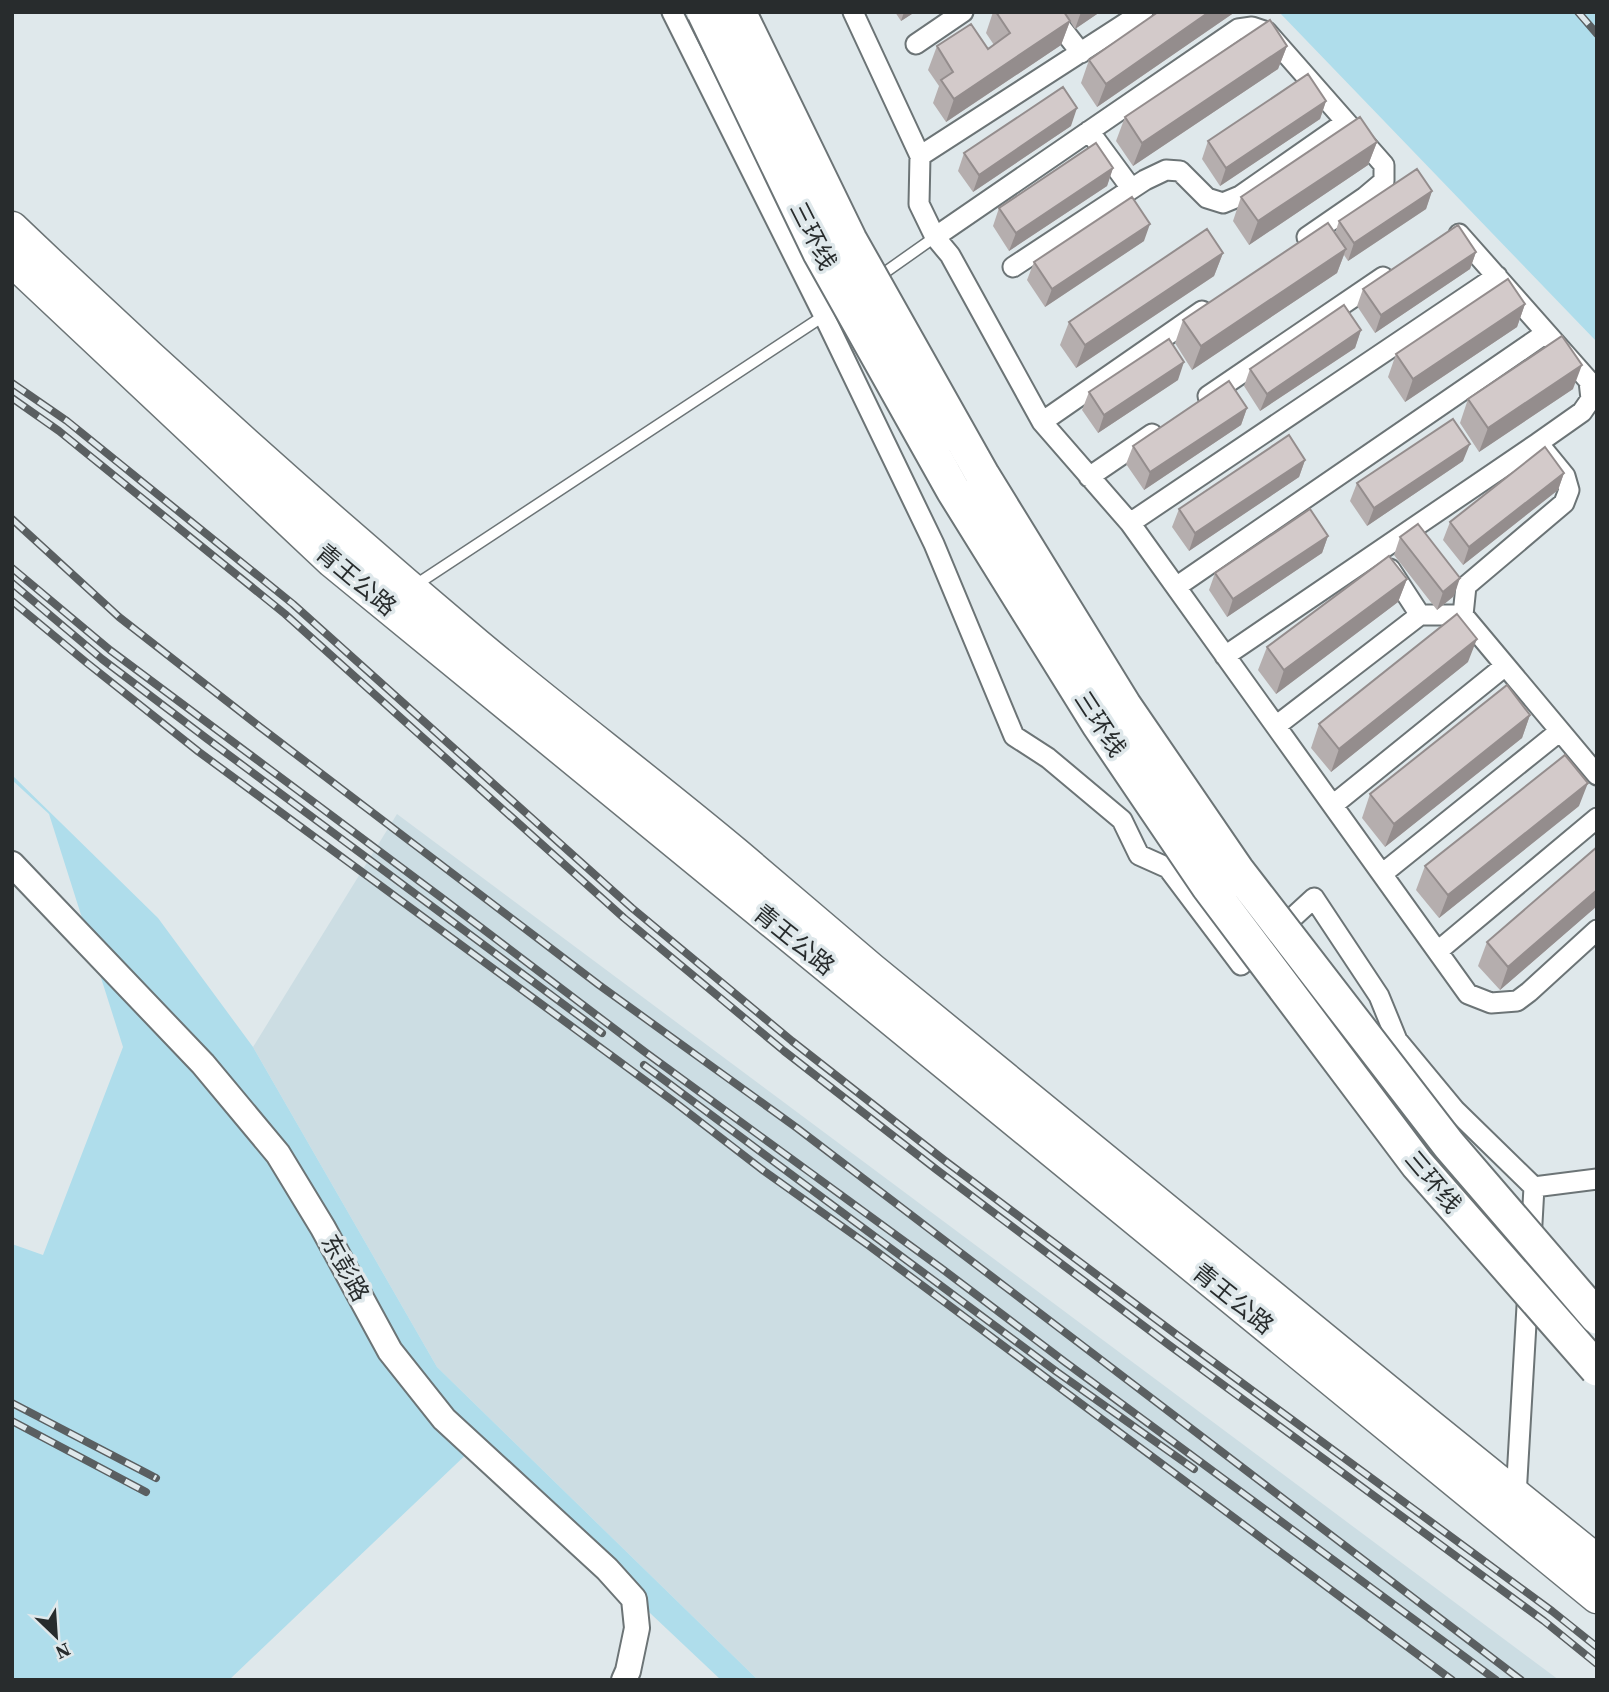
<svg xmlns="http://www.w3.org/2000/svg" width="1609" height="1692" viewBox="0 0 1609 1692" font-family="'Source Serif 4','Noto Sans SC',serif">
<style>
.built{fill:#ccdde3}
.green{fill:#afddeb}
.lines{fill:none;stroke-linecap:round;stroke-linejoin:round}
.service-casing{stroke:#6c7476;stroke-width:13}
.minor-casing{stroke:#6c7476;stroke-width:23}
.tertiary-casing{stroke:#6c7476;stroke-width:28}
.primary-casing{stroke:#6c7476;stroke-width:35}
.service{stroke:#fff;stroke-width:10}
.minor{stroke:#fff;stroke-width:19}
.tertiary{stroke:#fff;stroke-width:24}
.primary{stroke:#fff;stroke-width:32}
.rail-casing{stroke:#5a5f61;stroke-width:8}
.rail{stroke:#dfe8eb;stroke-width:5;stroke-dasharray:16;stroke-linecap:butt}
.trunk-bridge-casing{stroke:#6c7476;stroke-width:37;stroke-linecap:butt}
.trunk-bridge{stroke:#fff;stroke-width:33}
.wall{fill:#b5aeae}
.shaded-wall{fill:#948d8d}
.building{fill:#d3caca;stroke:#948d8d;stroke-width:2}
.labels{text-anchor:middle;stroke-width:7;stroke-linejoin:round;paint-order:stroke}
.street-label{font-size:24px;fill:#282c2d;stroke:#dfe8eb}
</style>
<rect width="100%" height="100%" fill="#dfe8eb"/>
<path class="built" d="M397,814l1162,866h-801l-321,-313 -184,-320z"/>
<path class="green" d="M1279,12h318v330z
M12,775l146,143 95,129 184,320 321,313h-37l-247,-233 -245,233h-217v-436l31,11 80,-208 -74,-233 -37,-34z"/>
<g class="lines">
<defs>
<path id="service" d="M877,278l58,-41
M414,586l411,-271"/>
<path id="minor" d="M672,12l152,304 110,228 80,192 34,22 74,62 17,35 29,13 73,97 73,-67 65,98 18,44 58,70 79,77
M853,12l67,144 -1,48 16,33 15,18 92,167 88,101 338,471 23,9 26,-2 12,-9 68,-62
M1049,12l32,41
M916,44l47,-32
M1089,131l42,57
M920,156l223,-144
M1459,234l130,147 2,18 -9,13 -44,31 27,33 4,14 -5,13 -98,83 -3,29 134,160
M935,237l303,-208 14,-2 15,5 117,133v16l-19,16 -58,40
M1013,267l132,-87 21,-10 14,1 27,27 16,5 17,-7 106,-74
M1208,396l175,-119
M1042,422l160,-111
M1089,477l63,-43
M1130,523l367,-247
M1390,569l30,46
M1176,587l370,-254
M1225,656l313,-213
M1276,726l144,-111h43
M1333,805l172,-139
M1382,874l178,-143
M1438,951l159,-133
M1531,1241l3,-54 63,-8
M1516,1496l12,-207"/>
<path id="tertiary" d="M12,864l191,200 75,90 45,74 67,123 54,68 163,150 27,30 3,29 -9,43 -4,9"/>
<path id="primary" d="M12,228c151,144 306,283 465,417 85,71 174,138 259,209 45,38 90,77 135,115 241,199 483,396 726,592
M12,260l320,301 1265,1036"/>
</defs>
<use href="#service" class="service-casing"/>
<use href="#minor" class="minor-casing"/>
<use href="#tertiary" class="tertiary-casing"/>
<use href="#primary" class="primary-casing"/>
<use href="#service" class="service"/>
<use href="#minor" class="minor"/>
<use href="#tertiary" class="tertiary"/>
<use href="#primary" class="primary"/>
<defs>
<path id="rail" d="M1578,12l19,22
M12,383l55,38 226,183 339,304 160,133 152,119 233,175 375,276 45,36
M12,398l47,33 226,183 339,304 160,133 153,119 232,175 375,276 53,43
M12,519l107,98 141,110 339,258 198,143 724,552
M12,568l98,82 332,248 203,154 296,216 124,94 431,318
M12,583l90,76 104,79 396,295
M12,601l75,62 112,89 478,352 87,67 104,74 584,435
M644,1065l413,307 137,97
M12,1403l144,75
M12,1421l134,71"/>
</defs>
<use href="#rail" class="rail-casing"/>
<use href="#rail" class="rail"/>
<defs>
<path id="trunk-bridge" d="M704,12l116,241 133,237 146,235 109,161 209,278 180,205
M739,12l111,228 133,236 141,229 113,165 212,275 148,172"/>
</defs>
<use href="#trunk-bridge" class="trunk-bridge-casing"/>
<use href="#trunk-bridge" class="trunk-bridge"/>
</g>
<path class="wall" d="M895,12h20l-14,9z
M993,12h71l6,9 -9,24 -115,77 -13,-19 6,-17 -11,-16 9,-24 51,3 6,-4 -8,-12z
M1064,12h36l-25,17z
M1158,12h77l-138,95 -16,-24 8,-23z
M1287,46l-9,23 -145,97 -17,-25 9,-24z
M1326,101l-6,18 -100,67 -18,-27 6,-18z
M1071,126l-98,66 -15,-21 6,-18z
M1377,142l-9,23 -119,80 -16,-24 8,-24z
M1113,168l-6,18 -98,65 -16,-25 6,-18z
M1432,191l-6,18 -78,52 -4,-6 -7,18 -145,97 -17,-27 8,-23 152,-87 4,-12z
M1144,241l-99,66 -18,-27 7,-18z
M1476,252l-6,17 -95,64 -18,-27 6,-17z
M1223,253l-9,23 -138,92 -16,-23 9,-23z
M1525,304l-8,23 -112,75 -17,-25 8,-23z
M1361,330l-6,18 -95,63 -16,-25 6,-17z
M1178,380l-80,53 -16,-23 7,-18z
M1573,389l-94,63 -19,-29 8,-24z
M1247,408l-6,17 -97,65 -18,-26 7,-18z
M1305,460l-6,17 -110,74 -17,-24 7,-18z
M1463,461l-96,65 -17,-25 7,-18z
M1564,473l-6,17 -95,75 -20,-25 7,-18z
M1328,536l-6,17 -95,64 -18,-27 6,-17z
M1400,537l54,59 -17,14 -43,-55z
M1407,579l-9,23 -122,92 -18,-24 9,-23z
M1468,662l-137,110 -20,-24 8,-24z
M1530,715l-8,23 -137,109 -23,-29 8,-24z
M1579,806l-140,112 -23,-28 9,-24z
M1597,847v59l-97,84 -22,-24 9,-24z"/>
<path class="shaded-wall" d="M904,12h11l-14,9z
M1081,12h19l-25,17z
M1209,12h26l-138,95 9,-23z
M1070,21l-9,24 -115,77 8,-23z
M1287,46l-9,23 -145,97 9,-23z
M1326,101l-6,18 -100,67 6,-18z
M1077,108l-6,18 -98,66 6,-17z
M1377,142l-9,23 -119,80 9,-24z
M1113,168l-6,18 -98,65 7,-18z
M1432,191l-6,18 -78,52 6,-18z
M1150,224l-6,17 -99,66 7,-18z
M1346,249l-9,24 -145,97 9,-24z
M1476,252l-6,17 -95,64 6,-18z
M1223,253l-9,23 -138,92 9,-23z
M1525,304l-8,23 -112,75 8,-23z
M1361,330l-6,18 -95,63 7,-17z
M1184,362l-6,18 -80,53 6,-18z
M1582,365l-9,24 -94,63 9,-24z
M1247,408l-6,17 -97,65 6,-18z
M1470,444l-7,17 -96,65 7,-18z
M1305,460l-6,17 -110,74 6,-18z
M1564,473l-6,17 -95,75 6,-18z
M1328,536l-6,17 -95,64 6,-18z
M1460,578l-6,18 -17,14 6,-18z
M1407,579l-9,23 -122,92 8,-24z
M1477,639l-9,23 -137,110 8,-23z
M1530,715l-8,23 -137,109 9,-23z
M1588,783l-9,23 -140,112 9,-23z
M1597,890v16l-97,84 8,-23z"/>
<path class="building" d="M996,12h68l6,9 -116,78 -13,-19 12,-8 -16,-26 34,-22 17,25 22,-16z
M1158,12h51l-103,72 -17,-24z
M1270,20l17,26 -145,97 -17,-26z
M1308,74l18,27 -100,67 -18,-27z
M1063,87l14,21 -98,67 -15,-22z
M1360,117l17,25 -119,79 -17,-24z
M1096,143l17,25 -97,65 -17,-25z
M1417,169l15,22 -78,52 -15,-22z
M1132,197l18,27 -98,65 -18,-27z
M1328,223l18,26 -145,97 -18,-26z
M1458,225l18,27 -95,63 -18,-26z
M1207,229l16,24 -138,92 -16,-23z
M1508,279l17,25 -112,75 -17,-25z
M1344,305l17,25 -94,64 -17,-25z
M1562,336l20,29 -94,63 -20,-29z
M1169,339l15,23 -80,53 -15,-23z
M1229,381l18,27 -97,64 -17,-26z
M1453,419l17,25 -96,64 -17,-25z
M1289,435l16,25 -110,73 -16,-24z
M1545,447l19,26 -95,74 -19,-25z
M1310,509l18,27 -95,63 -18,-26z
M1418,524l42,54 -17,14 -43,-55z
M1389,556l18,23 -123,91 -17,-23z
M1457,614l20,25 -138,110 -20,-25z
M1507,685l23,30 -136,109 -24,-30z
M1565,755l23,28 -140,112 -23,-29z
M1597,847v43l-89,77 -21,-25z"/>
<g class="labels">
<g class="street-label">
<text transform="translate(813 236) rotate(63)" y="8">三环线</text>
<text transform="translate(356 580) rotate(40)" y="8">青王公路</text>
<text transform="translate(1100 724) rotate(57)" y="8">三环线</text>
<text transform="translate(794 940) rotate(39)" y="8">青王公路</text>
<text transform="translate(1433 1182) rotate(50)" y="8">三环线</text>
<text transform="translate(345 1268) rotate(61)" y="8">东彭路</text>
<text transform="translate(1233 1299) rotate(39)" y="8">青王公路</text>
</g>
</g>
<rect width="1609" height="1692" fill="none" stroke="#282c2d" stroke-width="28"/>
<g transform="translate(56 1636) rotate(155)" stroke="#dfe8eb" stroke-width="5" paint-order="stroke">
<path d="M0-5L12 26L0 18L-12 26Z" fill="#282c2d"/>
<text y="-10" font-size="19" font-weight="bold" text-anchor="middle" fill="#282c2d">N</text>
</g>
</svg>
